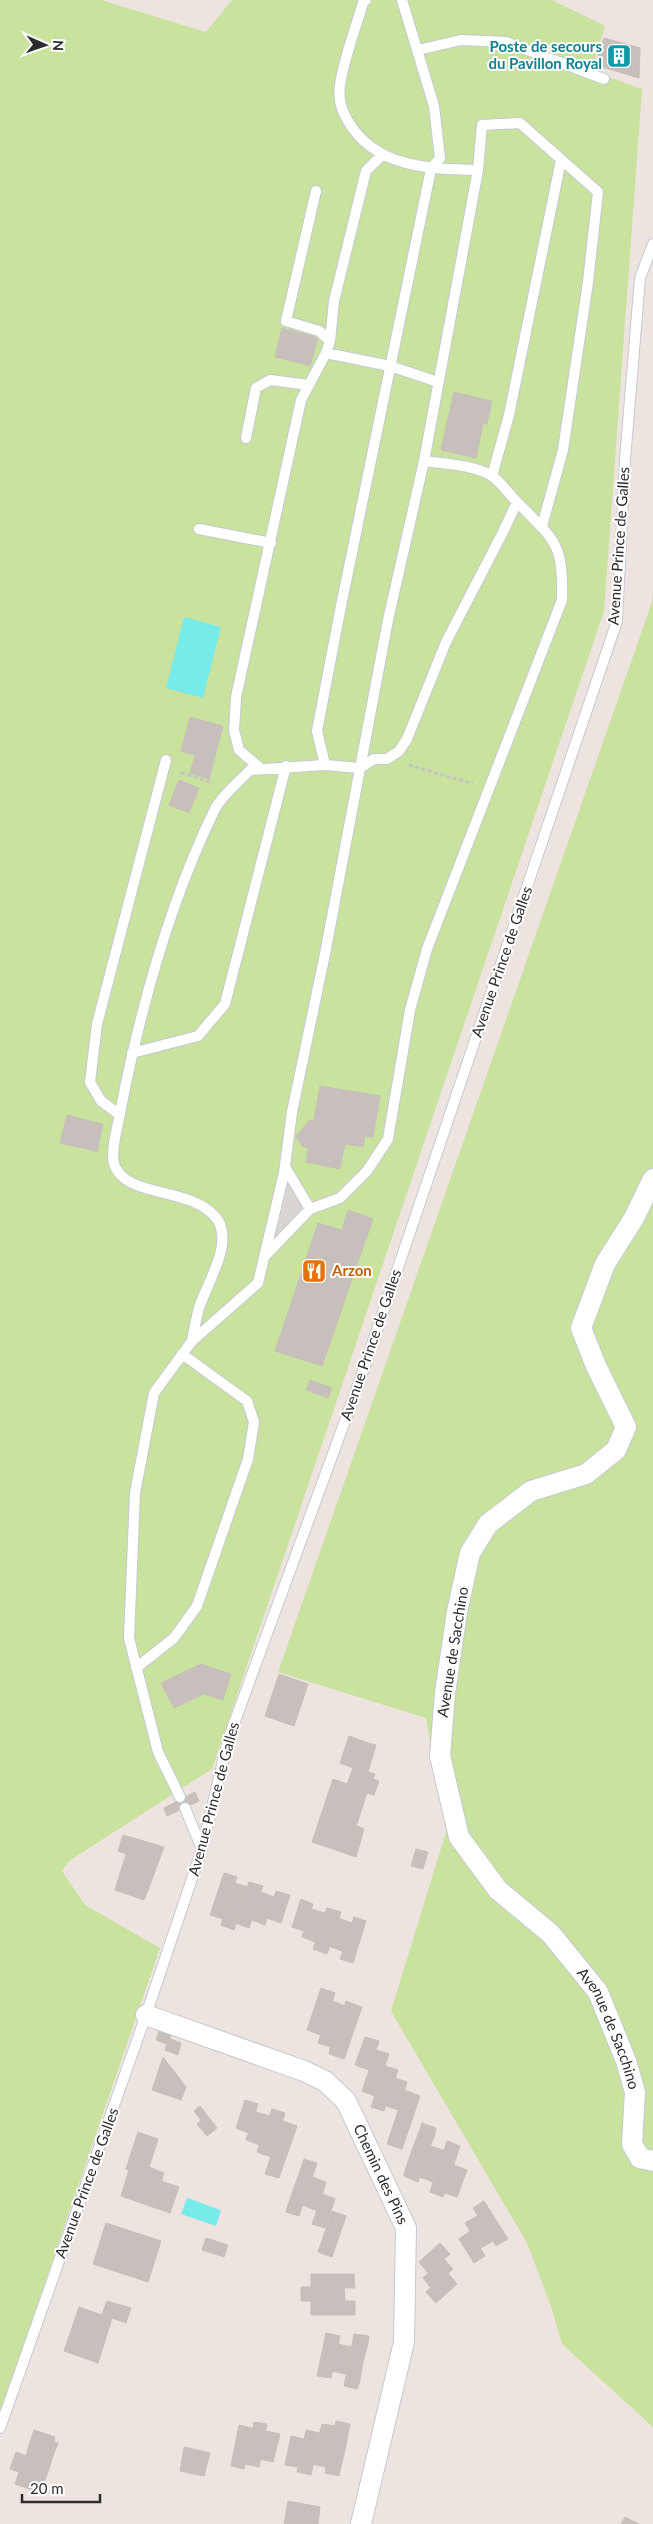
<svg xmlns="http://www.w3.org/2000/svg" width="653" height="2524" viewBox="0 0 653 2524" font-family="Lato,sans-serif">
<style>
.green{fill:#c9e29e}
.plaza{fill:#dad5d2}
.water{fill:#76ebe9}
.building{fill:#c6bfbb;stroke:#c9bfb9}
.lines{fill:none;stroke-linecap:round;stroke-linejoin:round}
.service-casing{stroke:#c4cad2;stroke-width:12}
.minor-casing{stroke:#c4cad2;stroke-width:22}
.path{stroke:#c4c4c4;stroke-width:3;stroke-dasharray:4 2.5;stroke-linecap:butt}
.service{stroke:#fff;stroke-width:10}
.minor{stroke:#fff;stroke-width:20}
.labels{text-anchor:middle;stroke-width:4;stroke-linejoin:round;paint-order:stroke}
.culture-label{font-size:15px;font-weight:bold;fill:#0d838f;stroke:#fff;text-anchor:end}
.street-label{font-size:15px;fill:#2c2c2c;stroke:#fff}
.food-label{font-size:15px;font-weight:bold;fill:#c56008;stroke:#fff;text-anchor:start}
</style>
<rect width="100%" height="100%" fill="#ede3df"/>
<path class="green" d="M0,0h101l105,32 26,-32h320l53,26 -14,45 51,18 -38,522 -392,1158 -143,92 -7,10 23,34 75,43 -160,465z
M653,589v1838l-91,-83 -11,-38 -24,-63 -136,-232 55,-179 -20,-114 -148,-46 374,-1070z"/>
<path class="plaza" d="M285,1167l25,42 -45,48z"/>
<path class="water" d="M184,617l37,10 -18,71 -37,-10z
M187,2198l34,12 -5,16 -35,-12z"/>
<path class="building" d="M604,38l36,10 -1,30 -44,-13z
M282,328l29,8 -7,28 -29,-7z
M311,336l7,2 -8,28 -6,-2z
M454,392l38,9 -5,23 -4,-1 -7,35 -35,-8z
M190,717l33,9 -14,53 -19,-6 5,-18 -14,-4z
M179,780l20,8 -10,25 -20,-8z
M320,1086l60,10 -7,41 -8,-1 -2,11 -18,-3 -5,25 -34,-7z
M67,1115l31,8 -7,27 -31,-7z
M310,1120l3,1 -4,27 -6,-1 -7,-11z
M98,1123l5,1 -6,28 -6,-2z
M348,1210l25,9 -51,147 -47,-15 43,-128 24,7z
M310,1380l8,3 -4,10 -8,-3z
M318,1383l14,5 -4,10 -14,-5z
M201,1664l30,10 -8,26 -19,-6 -30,14 -13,-25z
M279,1674l29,10 -14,42 -29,-10z
M349,1736l19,7 -32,107 -24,-8 21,-63 14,5 6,-16 -13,-5z
M368,1743l8,2 -8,27 7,2 -2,5 6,2 -5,14 -7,-2 -20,61 -11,-4z
M195,1792l4,9 -32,15 -3,-8z
M357,1826l7,3 -8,28 -9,-3z
M123,1835l41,12 -16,43 -30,-10 8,-26 -8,-3z
M416,1849l12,3 -5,17 -12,-3z
M224,1873l13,4 -14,42 -13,-4z
M118,1880l30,10 -4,10 -29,-10z
M249,1882l14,4 -14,42 -14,-5z
M234,1883l14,4 -14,43 -13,-5z
M276,1891l14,4 -9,28 -14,-5z
M261,1892l13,5 -9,28 -13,-5z
M301,1899l12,5 -9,27 -12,-4z
M327,1908l14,4 -14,42 -14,-5z
M311,1909l14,4 -10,29 -13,-5z
M354,1917l12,4 -13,42 -13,-4z
M338,1918l14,5 -10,28 -13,-5z
M321,1988l14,5 -14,42 -14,-5z
M332,2001l13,5 -14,41 -13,-4z
M346,2001l16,6 -2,6 -16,-5z
M344,2008l16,5 -7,20 -16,-5z
M337,2028l16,5 -7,21 -16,-6z
M160,2029l12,4 -2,6 11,4 -3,12 -13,-5 2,-6 -11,-4z
M365,2037l14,4 -10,29 -14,-5z
M330,2048l16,6 -2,5 -15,-5z
M376,2050l13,4 -14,42 -13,-5z
M163,2057l23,30 -5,13 -29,-10z
M385,2066l13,4 -14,41 -13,-4z
M395,2078l12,4 -9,28 -12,-4z
M404,2090l16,6 -2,6 -15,-6z
M403,2096l15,6 -7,21 -15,-6z
M245,2100l13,4 -9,29 -13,-5z
M200,2106l17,22 -10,8 -10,-12 4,-4 -7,-9z
M272,2109l13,4 -14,44 -14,-5z
M256,2112l14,4 -10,29 -14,-5z
M396,2117l15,6 -7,20 -15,-5z
M283,2121l14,5 -2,6 -14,-5z
M422,2123l14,5 -1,6 -15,-5z
M281,2127l14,5 -7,20 -14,-5z
M420,2129l15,5 -8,21 -15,-5z
M138,2132l20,7 -14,44 15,5 2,-7 18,6 -9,26 -49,-17 8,-26 -3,-1z
M389,2138l15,5 -2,6 -15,-5z
M447,2141l13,5 -17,51 -13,-5z
M430,2146l13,4 -10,32 -13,-5z
M274,2147l14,5 -7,20 -14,-4z
M412,2150l15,5 -7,21 -15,-5z
M304,2159l13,4 -2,6 -13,-4z
M302,2165l13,4 -7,21 -13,-5z
M454,2165l13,5 -10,27 -12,-4z
M149,2167l15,6 -5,15 -15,-5z
M267,2168l14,4 -2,6 -14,-4z
M405,2171l15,5 -2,6 -14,-6z
M313,2177l13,5 -9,29 -14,-6z
M295,2185l13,5 -7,20 -13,-5z
M323,2194l12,5 -10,29 -13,-4z
M484,2201l24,38 -12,7 -23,-38z
M288,2205l13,5 -2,6 -13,-4z
M332,2211l14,5 -14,41 -14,-5z
M477,2216l16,25 -12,7 -16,-25z
M106,2223l55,18 -11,35 -55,-18z
M470,2231l15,25 -11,7 -15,-24z
M206,2238l22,7 -4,12 -22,-7z
M440,2243l10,11 -22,19 -9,-11z
M95,2258l55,18 -2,6 -55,-18z
M444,2259l9,10 -22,19 -8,-10z
M448,2273l9,11 -21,19 -10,-11z
M311,2274h43l1,14 -44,-1z
M301,2287h43l1,14h-44z
M107,2301l24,7 -5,15 -14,-5 -14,45 -34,-12 15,-44 23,8z
M311,2301h44v14h-44z
M326,2333l14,3 -9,42 -14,-2z
M354,2334l15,2 -1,7 -15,-4z
M353,2339l15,4 -5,19 -14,-2z
M338,2344l14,3 -6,27 -14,-3z
M349,2360l14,2 -4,22 -14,-3z
M345,2381l14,3 -2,5 -13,-3z
M336,2421l14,3 -1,5 -14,-3z
M254,2422l13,2 -8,43 -14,-3z
M322,2424l13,2 -9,41 -14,-3z
M239,2425l13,3 -8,41 -13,-3z
M335,2426l14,3 -4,21 -14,-3z
M34,2430l21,7 -1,5 4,1 -4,10 -25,-8z
M306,2430l13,3 -8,42 -14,-3z
M266,2431l14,3 -7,28 -13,-3z
M291,2436l13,3 -6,28 -13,-2z
M29,2445l25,8 -13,40 -26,-9 4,-12 -9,-3 6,-17 10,4z
M184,2447l26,6 -6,23 -24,-5z
M331,2447l14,3 -5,21 -14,-4z
M326,2467l14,4 -1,5 -14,-3z
M288,2501l32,6 -2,17h-34z
M625,2517l14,7h-18z"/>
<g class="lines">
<defs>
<path id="service" d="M366,0l-3,3c-8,27 -19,55 -23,82 -2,13 1,25 8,36 27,47 82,48 130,49
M418,50l43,-10 45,2 98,37
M316,191l-30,130 33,10 11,10
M326,353l64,13 48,16
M246,438l10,-50 14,-8 39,5
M492,476l17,-61 52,-255
M199,529l72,14
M325,765l-8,-34 24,-125 90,-437 9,-11 -6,-52 -32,-106
M260,768l-21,-18 -5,-20 2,-33 65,-297 25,-47 4,-12 4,-40 32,-130 15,-15
M132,1053l66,-17 27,-32 61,-238
M120,1115l-19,-14 -11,-19 7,-58 69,-264
M285,1167l25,42
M265,1256l45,-47 30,-11 27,-27 21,-32 22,-129 17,-61 135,-349c2,-58 -8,-60 -46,-99 -8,-8 -15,-19 -24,-25 -17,-11 -48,-12 -68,-15
M192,1341c2,-11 4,-22 7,-33 8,-25 35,-65 18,-89 -24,-33 -92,-20 -103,-55 -4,-13 5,-42 7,-56 20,-102 48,-205 94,-299 7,-14 25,-28 35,-39l75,-5 35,3 14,-9h13l12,-8 8,-12 39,-97 56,-108 15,-32
M136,1668l38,-30 23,-32 51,-147 6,-37 -7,-21 -65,-47
M180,1797l-22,-45 -29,-114 6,-145 19,-100 38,-52 66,-58 26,-110 8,-61 33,-158 63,-334 36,-159 54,-291 4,-45 38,-2 78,69 -10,90 -25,168 -21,76
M185,1808l17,41
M0,2428l146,-413 56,-166 26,-109 132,-360 257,-759 8,-161 15,-182 13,-34"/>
<g id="minor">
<path id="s1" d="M653,1179l-19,39 -29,46 -24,64 15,38 30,61 -10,23 -30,24 -55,17 -43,33 -18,29 -13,59 -12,81 -5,63 19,81 39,53 53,44 47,58 28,69 9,31 -3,52 8,14 13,3"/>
<path id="s2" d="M146,2015l158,56 21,10 21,20 60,127 -2,114 -43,182"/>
</g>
</defs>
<use href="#service" class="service-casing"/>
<use href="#minor" class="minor-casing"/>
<path class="path" d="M409,765l64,19
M181,773l32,10"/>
<use href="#service" class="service"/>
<use href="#minor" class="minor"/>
</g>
<defs>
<symbol id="building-square" viewBox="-11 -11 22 22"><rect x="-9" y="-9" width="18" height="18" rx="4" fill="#0f9aa8" stroke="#fff"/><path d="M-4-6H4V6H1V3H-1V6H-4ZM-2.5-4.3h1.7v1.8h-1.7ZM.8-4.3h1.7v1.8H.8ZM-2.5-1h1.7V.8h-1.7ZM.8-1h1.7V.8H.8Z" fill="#fff"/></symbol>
<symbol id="restaurant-square" viewBox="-11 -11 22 22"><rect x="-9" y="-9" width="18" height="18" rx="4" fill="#e8710a" stroke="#fff"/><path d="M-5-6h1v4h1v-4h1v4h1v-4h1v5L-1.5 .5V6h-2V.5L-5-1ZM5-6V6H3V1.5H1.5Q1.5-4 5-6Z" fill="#fff"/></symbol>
</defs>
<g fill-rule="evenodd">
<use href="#building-square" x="605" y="42" width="28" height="28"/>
<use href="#restaurant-square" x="300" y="1257" width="28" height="28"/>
</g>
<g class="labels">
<g class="culture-label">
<text x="602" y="52">Poste de secours<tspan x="602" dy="17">du Pavillon Royal</tspan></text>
</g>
<g class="street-label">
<text transform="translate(619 546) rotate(-86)" y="5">Avenue Prince de Galles</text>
<text transform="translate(502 962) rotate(-71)" y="5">Avenue Prince de Galles</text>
<text transform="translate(371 1345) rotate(-71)" y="5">Avenue Prince de Galles</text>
<text transform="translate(453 1652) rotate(-81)" y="5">Avenue de Sacchino</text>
<text transform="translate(214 1799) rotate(-75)" y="5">Avenue Prince de Galles</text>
<text dy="5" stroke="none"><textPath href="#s1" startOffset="1020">Avenue de Sacchino</textPath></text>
<text dy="5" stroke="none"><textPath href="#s2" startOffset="301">Chemin des Pins</textPath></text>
<text transform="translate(87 2183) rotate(-70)" y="5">Avenue Prince de Galles</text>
</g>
<g class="food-label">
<text x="332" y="1276">Arzon</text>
</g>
</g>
<g transform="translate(45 45) rotate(92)" stroke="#ffffff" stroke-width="4" paint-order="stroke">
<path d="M0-4L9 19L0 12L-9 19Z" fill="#2c2c2c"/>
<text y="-8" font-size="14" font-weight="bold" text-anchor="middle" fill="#2c2c2c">N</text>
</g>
<path d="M22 2494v8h78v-8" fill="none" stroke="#2c2c2c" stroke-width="2.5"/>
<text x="30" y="2494" font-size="15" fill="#2c2c2c" stroke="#ffffff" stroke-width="4" paint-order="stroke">20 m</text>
</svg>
